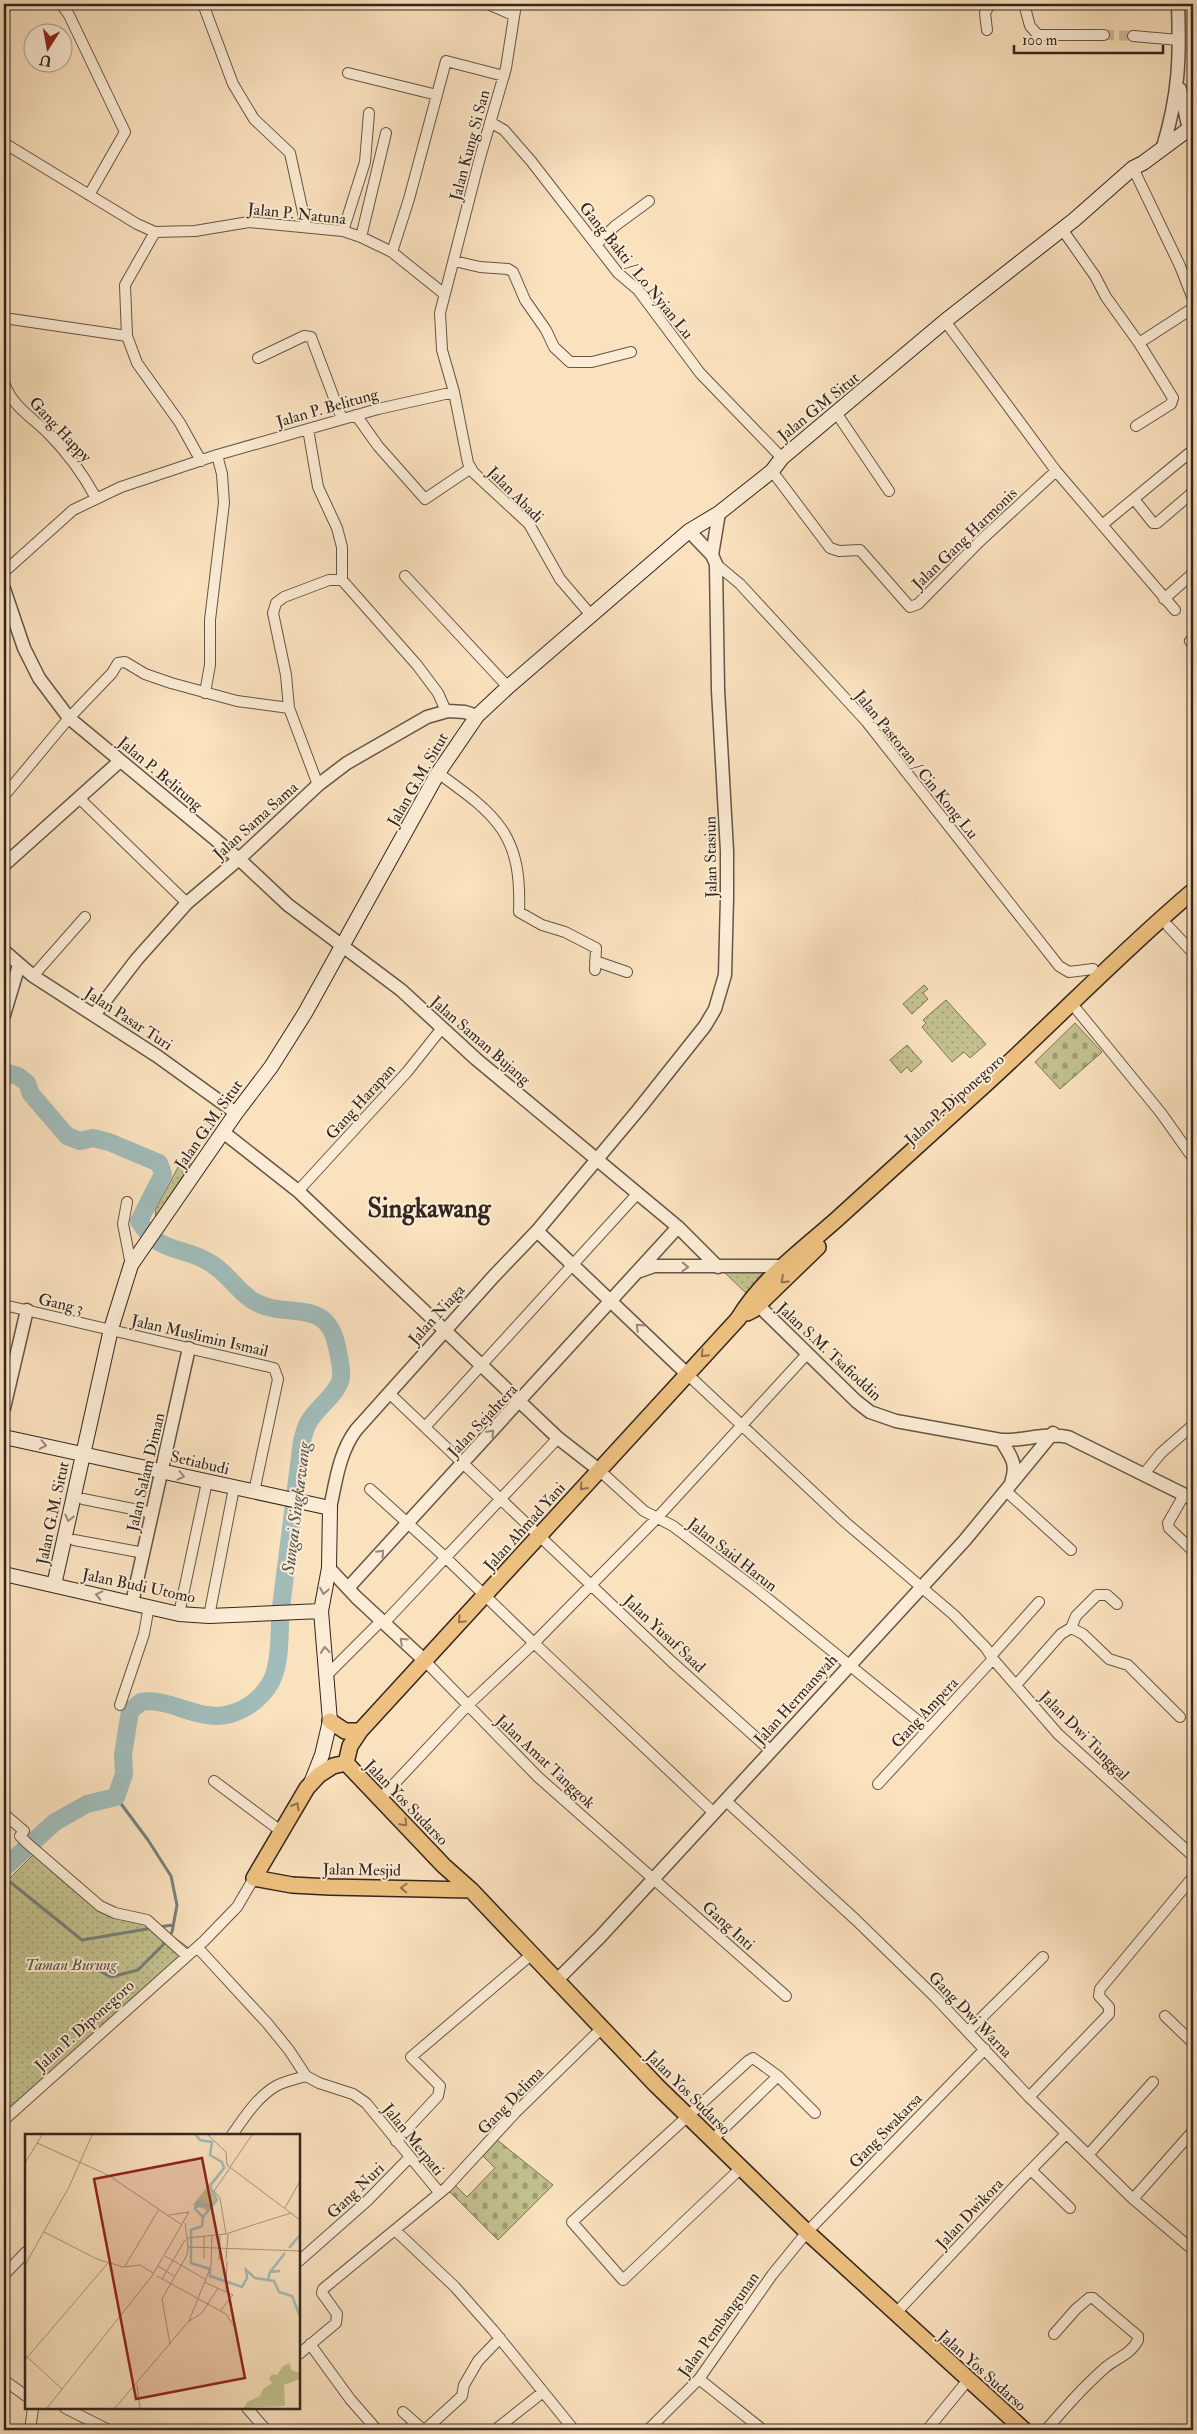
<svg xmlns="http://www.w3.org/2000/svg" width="1197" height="2434" viewBox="0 0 1197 2434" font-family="'IM FELL Double Pica',serif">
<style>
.green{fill:url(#green-dots);stroke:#7b7456}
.cemetery{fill:url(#cemetery-stones);stroke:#7b7456}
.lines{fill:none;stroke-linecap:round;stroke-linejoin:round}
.stream{stroke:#75807c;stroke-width:3}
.river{stroke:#a1bcba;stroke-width:18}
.minor-tunnel{stroke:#d3bc9f;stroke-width:10;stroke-dasharray:10 5;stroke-linecap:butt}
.minor-casing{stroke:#655546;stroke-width:12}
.tertiary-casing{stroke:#655546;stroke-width:15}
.secondary-casing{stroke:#33261e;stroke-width:16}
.primary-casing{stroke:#33261e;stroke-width:18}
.minor{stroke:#fcecd5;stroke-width:10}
.tertiary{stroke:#fcecd5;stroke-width:12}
.secondary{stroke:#fcecd5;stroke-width:14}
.primary{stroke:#eec180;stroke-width:15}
.oneway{stroke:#98897a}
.oneway2{stroke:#90744f}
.labels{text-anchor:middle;stroke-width:4;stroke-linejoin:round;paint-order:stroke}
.street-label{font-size:16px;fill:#33261e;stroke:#fcecd5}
.park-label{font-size:16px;font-style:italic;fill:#574d3a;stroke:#fcecd5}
.water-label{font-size:18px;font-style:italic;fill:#54534d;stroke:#fcecd5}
.town-label{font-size:26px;font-weight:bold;fill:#33261e;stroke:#fcecd5}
.inset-river{fill:none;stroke:#a1bcba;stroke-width:2.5}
.inset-road{fill:none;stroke:#ab977f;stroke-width:1}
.view{fill:#8f2418;fill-opacity:0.15;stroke:#8f2418;stroke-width:2.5}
.inset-edge{fill:none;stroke:#33261e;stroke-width:2.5}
</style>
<defs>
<pattern id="green-dots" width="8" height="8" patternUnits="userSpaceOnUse" patternTransform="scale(1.25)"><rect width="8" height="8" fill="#c3c28f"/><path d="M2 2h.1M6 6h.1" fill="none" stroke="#9f9d74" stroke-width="1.8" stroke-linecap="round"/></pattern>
<pattern id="cemetery-stones" width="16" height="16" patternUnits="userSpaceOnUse" patternTransform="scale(1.25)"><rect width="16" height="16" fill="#c3c28f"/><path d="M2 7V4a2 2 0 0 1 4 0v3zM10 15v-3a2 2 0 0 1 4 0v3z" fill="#9f9d74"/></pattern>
</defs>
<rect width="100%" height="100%" fill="#fbe2bf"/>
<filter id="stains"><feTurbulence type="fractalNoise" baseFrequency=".004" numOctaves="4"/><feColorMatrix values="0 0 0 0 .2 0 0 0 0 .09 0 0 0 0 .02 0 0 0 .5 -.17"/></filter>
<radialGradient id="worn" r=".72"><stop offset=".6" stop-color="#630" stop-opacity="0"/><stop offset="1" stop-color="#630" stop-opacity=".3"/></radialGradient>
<path class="green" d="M924,985l4,4 -5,4 5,6 -16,15 -9,-10z
M946,1000l40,44 -16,14 -6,-6 -12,10 -30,-35 4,-4 -3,-3z
M907,1045l15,17 -11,10 -4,-5 -6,6 -11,-13z
M183,1158l8,5 -35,54 -1,-7z
M723,1271h38l1,2 -14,22z
M39,1849l68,59 33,5 49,35 -138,125 -47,40v-229z"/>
<path class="cemetery" d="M1075,1023l27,29 -42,37 -25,-27z
M496,2139l57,46 -55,55 -49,-49 6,-6 12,12 28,-29 -12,-12z"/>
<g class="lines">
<path class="stream" d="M4,1877l78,63 71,-12
M159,1927l14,-2
M85,1963l26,14 27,-7 25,-25 9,-13 5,-27 -6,-29 -23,-36 -32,-43"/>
<path class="river" d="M4,1072l14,4 9,7 4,11 36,42 13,5 13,-3 16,4 50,21 4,11 -24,47c23,36 43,23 73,43 16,10 27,29 43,38 33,18 72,-6 82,45 2,9 5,21 4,30 -1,15 -25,31 -33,46 -3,5 -4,12 -6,18 -7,55 -14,111 -21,166 -2,22 0,48 -7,68 -7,19 -25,34 -44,39 -31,9 -59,-17 -89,-12l-11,9 -7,44 1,19 -8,23 -29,7 -32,18 -51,46"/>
<path class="minor-tunnel" d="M1104,35l29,1"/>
<defs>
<path id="minor" d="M61,4l8,11 56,117 -36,63
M203,4l30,80 21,35 36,34 16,73
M325,4h5
M488,4l25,11
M516,4l-10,64 -27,93 -39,152 2,37 12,42 14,71 6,10 55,51 31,55 30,35
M1024,4l6,22 8,9h66
M987,30l-2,-17 5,-9
M1133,36l46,4
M348,73l89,22
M490,122l14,8 27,31 87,112 20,17 62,83 82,85
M4,143l133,81 18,8 40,-1 54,-9 94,9 18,6 31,15 51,41
M1133,168l47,98 13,33
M1062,229l33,47 11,21 33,46 34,55 -2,6 -35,22
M343,231l22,-69 4,-49
M361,237l25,-104
M596,245l19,-19 34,-25
M392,252l17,-53 37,-138 58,15
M454,261l26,6 28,2 5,3 12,28 21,30 8,17 16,15h22l39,-10
M4,318l123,18 10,27 43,60 21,38
M945,321l111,150 119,139
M127,336l-2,-51 30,-53
M1139,343l54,-35
M258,358l46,-22 7,1 31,82
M4,382c7,23 26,34 43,50 19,19 36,42 49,66
M837,414l52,77
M356,415l22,31 47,53 46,-31
M308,429l10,58 19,41 5,19v33
M772,471l58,77 9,3 21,-1 50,57 8,-3 61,-62 77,-71
M1134,499l19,24h4l36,-31
M1102,525l91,-75
M716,564l24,20 126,137 193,245 10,6 24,-3
M4,572l69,-62 48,-23 96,-32 161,-46 76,-17
M405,576l103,111
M1164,599l27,-24
M1193,638l-3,3 3,4
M205,693l5,-28v-45l14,-117 -2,-29 -5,-19
M438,773c60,43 84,62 81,139l23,13 23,7 31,16 -1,22
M318,785l-29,-77 -3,-33 -13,-62 3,-10 8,-6 45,-17h13l75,85 21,28 8,18
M4,796l65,-78 43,-45 6,-10 7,-1 20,12 26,9 66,18 52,7
M80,799l107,104
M1168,926l25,27
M595,961l32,11
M33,976l52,-59
M1077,1010l84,103 32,45
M298,1191l109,-119 35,-44
M127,1202l-4,22 8,41
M4,1305l270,63 4,11 -24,113
M686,1373l159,149 109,93 32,33 7,11 65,75 135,122
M389,1393l283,269 99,89
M425,1427l213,-234
M599,1470l45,41 29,15 84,64 171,139
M1143,1475l18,-22 32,-28
M370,1489l75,68 89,86 -67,63 -87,93
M1006,1491l65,59
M1184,1495l-16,28 1,5 24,23
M83,1499l70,14
M74,1540l70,13
M179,1614l28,-132
M209,1616l25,-128
M384,1623l174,-185
M1071,1628l5,-12 21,-21h10l10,9
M991,1656l48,-54
M424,1660l114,117 248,219
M327,1675l54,-54
M1016,1685l45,-51 10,-6 12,6 26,25 19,6 52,52
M120,1705l24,-71 5,-28
M214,1781l68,51
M878,1784l115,-125
M725,1800l131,120 79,77 94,100 103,101 61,52
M713,1812l-179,-169 123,-125 150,-164
M4,1814l20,17 -4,5 7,7 73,63 15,7 32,7 40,36
M198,1948l69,75 22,27 17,26 13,7 34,11 13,9 73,89
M1165,2016l28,27
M968,2031l75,-74
M1029,2097l80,-83v-7l-10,-11 1,-7 93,-112
M4,2120l200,-179 33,-34 17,-29
M232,2135c12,-17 25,-38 44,-49 9,-5 20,-7 30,-10
M713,2139l65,-63
M396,2141l42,-45 2,-10 -29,-29 120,-102
M1088,2155l65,-73
M742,2167l-119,113 -51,-58 176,-161 5,-3 25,18 37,37
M1031,2170l39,38
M1133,2199l60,-68
M396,2231l59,56 38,43 81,100
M299,2261l68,-60 42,-43
M4,2275l22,-23
M895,2314l119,-127 52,-53
M310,2344l40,55 27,31
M299,2354l37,-31 1,-9 -15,-21 1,-4 124,-102 68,-74 87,-85
M699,2379l64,51
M4,2380l22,16
M65,2408l44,22
M247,2408l19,22
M403,2412l17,15
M30,2430l3,-22
M407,2430l5,-4 14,3 36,-33 2,-11 14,-24 22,-23
M495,2430l48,-38
M648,2430l51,-51 73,-104 35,-43 178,-183
M927,2430l41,-50
M1046,2430c19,-22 38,-44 60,-63 11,-9 25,-13 32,-27v-4l-45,-38h-4l-13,11 -22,25"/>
<path id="tertiary" d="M1180,89l9,41
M1163,147c16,-53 17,-89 15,-143
M689,531l23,24
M4,589l20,59 15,30 30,40 170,141 49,46 113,85 75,69 202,168 40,40
M4,865l116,-104
M4,951l29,25 124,80 79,57
M4,1015l15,-50
M94,1015l43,-56 50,-56 52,-44 79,-74 29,-22 80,-46 21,-6 17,1 12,4
M223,1132l75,59 260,247 41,32
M537,1231l149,142
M640,1271l14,-5h127
M758,1305l98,96 14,11 26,9 105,19c24,1 44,-8 67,-3l125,62
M4,1408l23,-98
M1001,1440c10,17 17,23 10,43
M330,1508c6,-27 9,-55 26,-78l138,-154 43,-45 102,-122 66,-83 10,-17 10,-34 2,-77v-47l-9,-161 -2,-126 -4,-9 7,-42
M329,1568l27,29 68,63
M348,1588l330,-361
M132,1603l57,-255
M556,1981l44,-44 365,-397 88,-107"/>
<path id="secondary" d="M4,1437l326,71 -1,60 -8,43 9,110 -8,34 -11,28
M4,1574l175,40 30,2 112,-5
M54,1585l57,-256 20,-64 105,-152 35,-46 34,-54 133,-240 39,-57 31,-29 181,-156 30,-18 53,-42 10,-13 163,-137 129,-101 59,-52 10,-5 50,-37"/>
<path id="primary" d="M747,1313l6,-3 65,-63
M330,1721l15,10h15
M346,1763l4,-17 10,-15 378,-412c25,-41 62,-67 98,-99 51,-46 101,-92 152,-138 69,-63 134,-131 205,-191
M346,1763l98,103 27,24 185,195 151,147 217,198
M346,1763l-13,3 -14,9 -12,13 -53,90 38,7 38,2 141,3"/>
</defs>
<use href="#minor" class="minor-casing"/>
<use href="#tertiary" class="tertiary-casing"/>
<use href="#secondary" class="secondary-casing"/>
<use href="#primary" class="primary-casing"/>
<use href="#minor" class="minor"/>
<use href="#tertiary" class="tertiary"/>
<use href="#secondary" class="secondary"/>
<use href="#primary" class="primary"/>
</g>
<defs><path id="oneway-chevron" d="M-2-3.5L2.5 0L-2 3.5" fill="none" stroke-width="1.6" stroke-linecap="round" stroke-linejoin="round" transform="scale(1.25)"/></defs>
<g class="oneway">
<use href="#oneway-chevron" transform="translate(685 1267) rotate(2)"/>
<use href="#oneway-chevron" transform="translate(639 1327) rotate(-136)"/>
<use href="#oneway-chevron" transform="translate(491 1433) rotate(-47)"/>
<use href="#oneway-chevron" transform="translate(43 1445) rotate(12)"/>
<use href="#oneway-chevron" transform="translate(181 1476) rotate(13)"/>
<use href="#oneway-chevron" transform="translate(69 1518) rotate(103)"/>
<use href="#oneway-chevron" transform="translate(381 1553) rotate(-47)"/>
<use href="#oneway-chevron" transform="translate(324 1591) rotate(101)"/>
<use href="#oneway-chevron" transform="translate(99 1595) rotate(-167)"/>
<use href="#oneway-chevron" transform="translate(403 1641) rotate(-137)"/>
<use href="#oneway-chevron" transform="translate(325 1650) rotate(-95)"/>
</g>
<g class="oneway2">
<use href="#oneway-chevron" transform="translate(784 1280) rotate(137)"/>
<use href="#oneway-chevron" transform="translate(704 1354) rotate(133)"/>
<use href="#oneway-chevron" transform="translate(583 1487) rotate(132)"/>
<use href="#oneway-chevron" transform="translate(461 1620) rotate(133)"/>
<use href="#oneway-chevron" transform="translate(296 1806) rotate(-60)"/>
<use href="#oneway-chevron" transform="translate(404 1823) rotate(46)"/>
<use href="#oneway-chevron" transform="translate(404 1888) rotate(-178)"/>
</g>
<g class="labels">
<g class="street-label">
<text transform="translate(469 145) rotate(-75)" y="6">Jalan Kung Si San</text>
<text transform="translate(297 213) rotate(6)" y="6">Jalan P. Natuna</text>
<text transform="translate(637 270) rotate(51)" y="6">Gang Bakti / Lo Nyian Lu</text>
<text transform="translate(818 406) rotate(-39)" y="6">Jalan GM Situt</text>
<text transform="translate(327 407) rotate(-16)" y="6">Jalan P. Belitung</text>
<text transform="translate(61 429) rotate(47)" y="6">Gang Happy</text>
<text transform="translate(516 494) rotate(45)" y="6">Jalan Abadi</text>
<text transform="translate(964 538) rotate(-44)" y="6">Jalan Gang Harmonis</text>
<text transform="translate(917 764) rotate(51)" y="6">Jalan Pastoran / Cin Kong Lu</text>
<text transform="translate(161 773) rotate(40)" y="6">Jalan P. Belitung</text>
<text transform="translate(417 779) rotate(-60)" y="6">Jalan G.M. Situt</text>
<text transform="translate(255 820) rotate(-42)" y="6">Jalan Sama Sama</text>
<text transform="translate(710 857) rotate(-91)" y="6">Jalan Stasiun</text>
<text transform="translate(129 1018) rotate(33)" y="6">Jalan Pasar Turi</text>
<text transform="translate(481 1040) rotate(41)" y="6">Jalan Saman Bujang</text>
<text transform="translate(954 1099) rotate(-42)" y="6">Jalan P. Diponegoro</text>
<text transform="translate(360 1101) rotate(-48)" y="6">Gang Harapan</text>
<text transform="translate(208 1124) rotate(-55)" y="6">Jalan G.M. Situt</text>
<text transform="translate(61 1303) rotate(13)" y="6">Gang 3</text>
<text transform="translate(436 1314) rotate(-48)" y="6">Jalan Niaga</text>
<text transform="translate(200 1335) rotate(13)" y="6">Jalan Muslimin Ismail</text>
<text transform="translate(830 1351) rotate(43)" y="6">Jalan S.M. Tsafioddin</text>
<text transform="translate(482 1420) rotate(-47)" y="6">Jalan Sejahtera</text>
<text transform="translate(200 1462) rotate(13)" y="6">Setiabudi</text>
<text transform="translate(145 1472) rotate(-77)" y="6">Jalan Salam Diman</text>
<text transform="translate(52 1513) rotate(-78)" y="6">Jalan G.M. Situt</text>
<text transform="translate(524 1526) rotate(-48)" y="6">Jalan Ahmad Yani</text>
<text transform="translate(733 1554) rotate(38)" y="6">Jalan Said Harun</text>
<text transform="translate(139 1585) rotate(12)" y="6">Jalan Budi Utomo</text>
<text transform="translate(665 1633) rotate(43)" y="6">Jalan Yusuf Saad</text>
<text transform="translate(795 1699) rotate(-48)" y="6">Jalan Hermansyah</text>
<text transform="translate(924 1712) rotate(-47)" y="6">Gang Ampera</text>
<text transform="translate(1085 1735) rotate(45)" y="6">Jalan Dwi Tunggal</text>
<text transform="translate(546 1761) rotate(43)" y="6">Jalan Amat Tanggok</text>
<text transform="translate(407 1802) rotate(46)" y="6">Jalan Yos Sudarso</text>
<text transform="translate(362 1869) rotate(1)" y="6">Jalan Mesjid</text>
<text transform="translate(729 1925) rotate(42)" y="6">Gang Inti</text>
<text transform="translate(971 2014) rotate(46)" y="6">Gang Dwi Warna</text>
<text transform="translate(84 2025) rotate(-42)" y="6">Jalan P. Diponegoro</text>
<text transform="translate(689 2092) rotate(45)" y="6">Jalan Yos Sudarso</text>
<text transform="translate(510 2100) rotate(-46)" y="6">Gang Delima</text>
<text transform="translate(885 2130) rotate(-46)" y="6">Gang Swakarsa</text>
<text transform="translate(414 2139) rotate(51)" y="6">Jalan Merpati</text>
<text transform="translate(355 2190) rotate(-44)" y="6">Gang Nuri</text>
<text transform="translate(969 2213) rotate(-47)" y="6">Jalan Dwikora</text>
<text transform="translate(718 2324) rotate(-54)" y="6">Jalan Pembangunan</text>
<text transform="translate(983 2370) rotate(42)" y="6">Jalan Yos Sudarso</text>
</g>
<g class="park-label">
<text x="71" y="1970">Taman Burung</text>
</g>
<g class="water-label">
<text transform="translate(296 1508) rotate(-83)" y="6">Sungai Singkawang</text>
</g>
<g class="town-label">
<text x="429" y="1217">Singkawang</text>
</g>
</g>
<g transform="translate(25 2134)">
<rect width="275" height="275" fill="#fbe2bf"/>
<path d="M190,43l-6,11 8,10 -8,13 -16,-6z" fill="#c3c28f"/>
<path d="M265,229l1,7 8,3 1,6 -16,6 1,21 -41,2 3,-6 13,-6 3,-7 9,-6 -3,-4 3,-5 5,1 6,-9z" fill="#c3c28f"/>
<path class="inset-river" d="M171,1l4,5 12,2 -2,13 12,7 2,6 -14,18 7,14 -14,17 -1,9 -11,4v33l19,6v7l32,11 5,-9 -1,-8 9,8 19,3 5,11 13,4 8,20M177,68h-5l-2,7 8,8M171,73l7,-3 9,4M264,114l11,-13M245,138l15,-19M243,146l2,-8 10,-1"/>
<path class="inset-road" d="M183,1l18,17 1,13 73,55M12,9l71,32 74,50M0,29l17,-28M205,33l22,-32M205,34l-16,23 6,7 6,36 27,-9M260,74l15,-27M160,89l3,24 112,4M228,91l38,-12M19,98l53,27 26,8 17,-2 13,8M162,104l39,-4M140,122l40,23M179,125v-23M194,126l1,-24M201,126l2,-26M0,131l44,-78 23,-52M100,132l34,-57M133,132l16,10M132,142l69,38 8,12M137,145l23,-39M179,148l29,13 -13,16M201,157l1,-30M164,187l13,-8 16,-25M145,210l-8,-45 25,-44 1,-8M0,221l37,34M0,226l83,-97M112,251l3,23M22,274l105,-132 37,-64 -20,3M90,274l74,-87 22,-55 1,-31"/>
<path class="view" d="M177,24l43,220 -109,21 -42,-220z"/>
<rect width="275" height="275" class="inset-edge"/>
</g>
<rect width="1197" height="2434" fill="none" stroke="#fbe2bf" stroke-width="20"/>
<rect x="5" y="5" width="1187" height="2424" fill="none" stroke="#33261e" stroke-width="2.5"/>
<rect x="10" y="10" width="1177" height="2414" fill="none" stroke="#33261e"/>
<g transform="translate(48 48) rotate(191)"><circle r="24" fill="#fcecd5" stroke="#ac9d8c"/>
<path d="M0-4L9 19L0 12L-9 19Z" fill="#8f2418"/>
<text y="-8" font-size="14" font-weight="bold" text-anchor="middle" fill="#33261e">U</text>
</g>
<path d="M1014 45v8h149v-8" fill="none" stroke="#33261e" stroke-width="2.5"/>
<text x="1022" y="45" font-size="15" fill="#33261e" stroke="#fcecd5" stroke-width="4" paint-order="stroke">100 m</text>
<rect width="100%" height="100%" filter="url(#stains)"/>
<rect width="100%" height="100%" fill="url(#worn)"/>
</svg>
